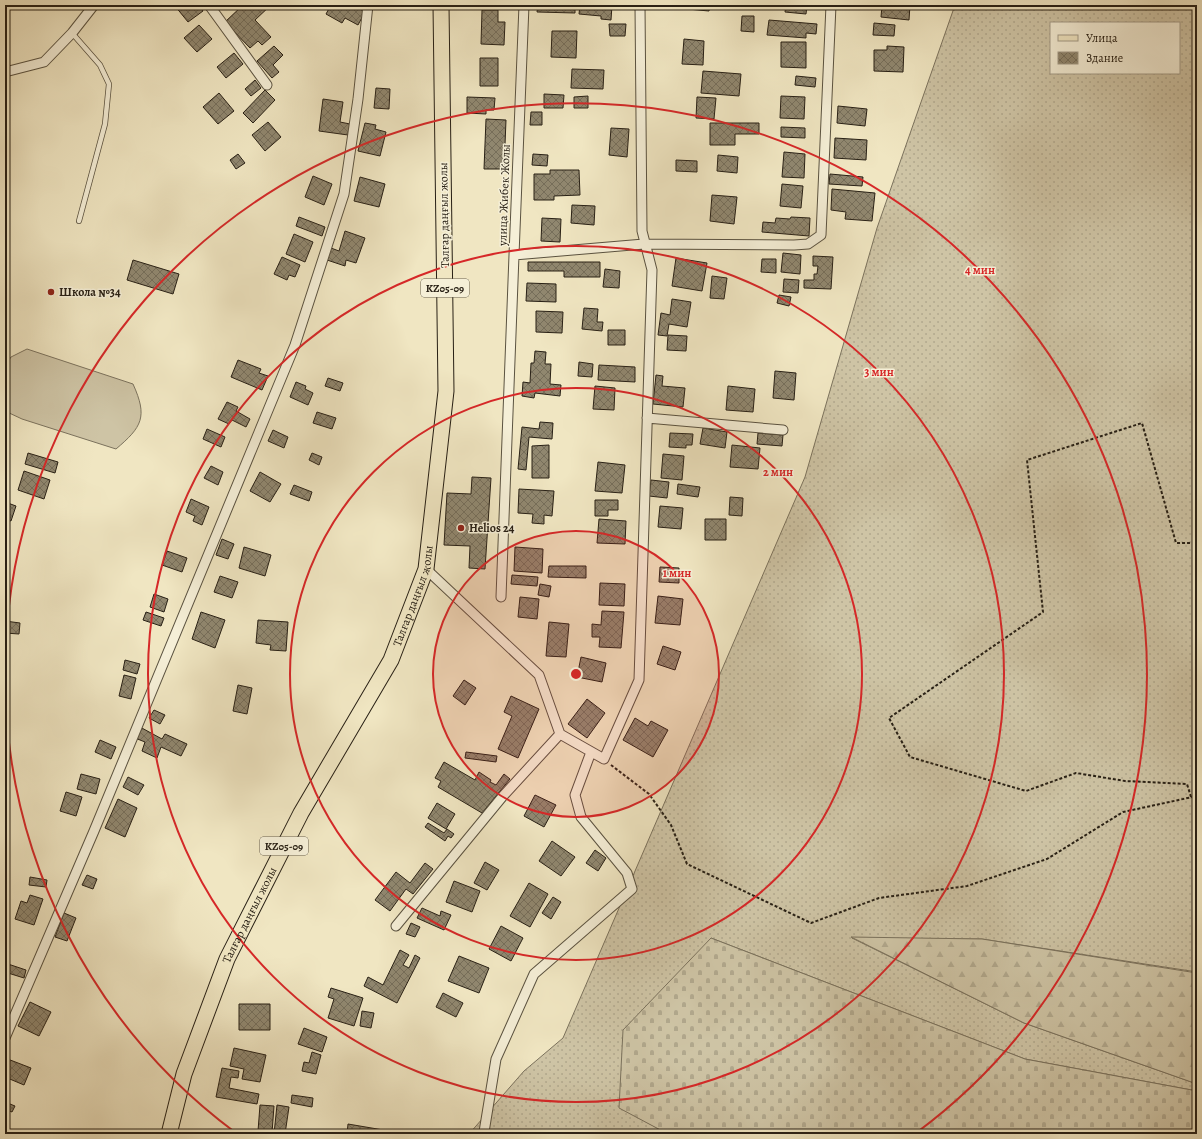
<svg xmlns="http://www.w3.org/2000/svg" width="1202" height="1139" viewBox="0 0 1202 1139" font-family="Alegreya,serif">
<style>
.grass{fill:url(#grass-dots);stroke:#7b725d;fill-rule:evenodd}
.forest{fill:url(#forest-firs);stroke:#7b725d}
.cemetery{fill:url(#cemetery-stones);stroke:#7b725d}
.garden{fill:#cec4a5;stroke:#7b725d}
.building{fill:url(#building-cross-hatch);stroke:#282015}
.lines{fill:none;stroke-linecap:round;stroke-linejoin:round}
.service-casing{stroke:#5a5240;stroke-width:6}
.minor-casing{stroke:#5a5240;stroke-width:11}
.primary-casing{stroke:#282015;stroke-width:17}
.path{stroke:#282015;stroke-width:2;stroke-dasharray:3 2;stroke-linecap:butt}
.service{stroke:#f5efd7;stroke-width:4.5}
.minor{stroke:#f5efd7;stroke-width:9}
.primary{stroke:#f0e6c2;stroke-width:15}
.ring{fill:none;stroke:#d62828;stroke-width:2}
.poi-dot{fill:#8f2418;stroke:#f5efd7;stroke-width:1.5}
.labels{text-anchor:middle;stroke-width:3;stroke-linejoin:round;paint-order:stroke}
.shield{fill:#f5efd7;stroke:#665e4f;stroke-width:1}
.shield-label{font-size:11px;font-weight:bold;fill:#282015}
.street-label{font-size:12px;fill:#282015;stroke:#f5efd7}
.poi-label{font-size:12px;font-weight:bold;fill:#282015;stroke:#f5efd7;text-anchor:start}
.centre{fill:#d62828;stroke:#f5efd7;stroke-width:2}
.ring-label{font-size:12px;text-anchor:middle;font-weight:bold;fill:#d62828;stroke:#f5efd7;stroke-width:3;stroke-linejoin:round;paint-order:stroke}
</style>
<defs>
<pattern id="grass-dots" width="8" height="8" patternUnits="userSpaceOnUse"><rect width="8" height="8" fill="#cec4a5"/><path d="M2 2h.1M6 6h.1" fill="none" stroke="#b1a88d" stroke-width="1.8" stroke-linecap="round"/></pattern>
<pattern id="forest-firs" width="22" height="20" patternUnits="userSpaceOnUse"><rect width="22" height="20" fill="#cec4a5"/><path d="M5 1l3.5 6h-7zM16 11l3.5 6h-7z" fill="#b1a88d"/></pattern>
<pattern id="cemetery-stones" width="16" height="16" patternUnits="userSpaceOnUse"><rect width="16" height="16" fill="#cec4a5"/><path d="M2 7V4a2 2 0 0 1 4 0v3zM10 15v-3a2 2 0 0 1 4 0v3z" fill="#b1a88d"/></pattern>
<pattern id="building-cross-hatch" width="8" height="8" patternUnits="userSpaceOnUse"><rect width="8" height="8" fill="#90876f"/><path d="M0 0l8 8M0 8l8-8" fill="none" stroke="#766e5a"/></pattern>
</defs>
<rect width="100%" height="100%" fill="#f0e6c2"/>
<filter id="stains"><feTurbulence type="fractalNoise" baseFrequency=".005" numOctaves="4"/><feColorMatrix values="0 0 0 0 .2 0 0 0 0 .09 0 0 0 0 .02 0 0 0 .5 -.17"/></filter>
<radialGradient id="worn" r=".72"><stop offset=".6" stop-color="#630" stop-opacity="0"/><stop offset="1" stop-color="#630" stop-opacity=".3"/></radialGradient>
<path class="grass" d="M955,5h242v967l-215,-33 -130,-1 172,85 173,61v7l-172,-32 -314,-121 -92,169 49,27h-199l55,-63 39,-33 242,-561 72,-249zM1051,23h128v50h-128z"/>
<path class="forest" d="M851,937l131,2 215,34v111l-173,-61z"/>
<path class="cemetery" d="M711,938l314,121 172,32v43h-529l-49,-26 4,-78z"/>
<path class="garden" d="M27,349l106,35c15,33 9,43 -17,65l-94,-30 -17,-8v-45l6,-9z"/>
<path class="building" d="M177,5h22l4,6 -15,11 -13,-16z
M243,5h28l-16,15 16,17 -9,8 -4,-4 -8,7 -25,-26z
M331,5h22l12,7 -7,13 -13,-7 -3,5 -16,-9z
M538,5h37v8l-38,-1z
M580,5h32l-1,15 -10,-1v-3l-22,-2z
M678,5h32l-1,6 -32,-3z
M786,5h21l-1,9 -21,-2z
M882,5h28l-1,15 -28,-3z
M482,10h16v12h7l-1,23 -23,-1z
M742,16h12v16l-13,-1z
M769,20l48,4 -1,10 -10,-1v5l-39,-3z
M874,23l21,2 -1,11 -21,-1z
M609,24h17l-1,12h-15z
M199,25l13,14 -15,13 -13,-14z
M552,31h25l-1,27 -25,-1z
M684,39l20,2 -1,24 -21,-1z
M781,42h25v26l-25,-1z
M274,46l9,9 -10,10 6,7 -7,6 -15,-17z
M887,46l17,1 -1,25 -29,-1v-21h13z
M234,53l9,11 -17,14 -9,-11z
M480,58h18v28h-18z
M572,69l32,1 -1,19 -32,-1z
M703,71l38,3 -2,22 -38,-3z
M796,76l20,2 -1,9 -20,-2z
M255,80l6,8 -10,8 -6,-7z
M376,88l14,1 -1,20 -15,-1z
M265,90l10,10 -22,23 -10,-10z
M219,93l15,18 -16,13 -15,-17z
M544,94l20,1 -1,13h-19z
M588,96v12h-14v-11z
M781,96l24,1 -1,22 -24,-1z
M467,97l28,1 -1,12h-8v4l-19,-1z
M697,97l19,1 -2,21 -18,-1z
M323,99l20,3 -3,20 10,2 -2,11 -29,-4z
M838,106l29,3 -2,17 -28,-3z
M531,112h11v13h-12z
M486,119l20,1 -2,49h-20z
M268,122l13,15 -16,14 -13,-16z
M365,123l11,2 -1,4 11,3 -6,24 -22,-5z
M710,123h49v11h-24v11h-25z
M781,127l24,1v10l-24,-1z
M611,128l18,1 -2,28 -18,-2z
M835,138l32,2 -1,20 -32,-2z
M784,152l21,2 -1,24 -22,-1z
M238,154l7,9 -9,6 -6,-9z
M533,154l15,1 -1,11 -15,-1z
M718,155l20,2 -1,16 -20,-2z
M676,160l21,1v11l-21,-1z
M550,170h29l1,25 -26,1v4h-20v-26h16z
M830,174l33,3 -1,9 -33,-2z
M313,176l19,8 -8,21 -19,-8z
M360,177l25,7 -6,23 -25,-6z
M782,184l21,2 -2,22 -21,-2z
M832,189l43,4 -3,28 -27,-2 1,-7 -15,-2z
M712,195l25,2 -3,27 -24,-3z
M572,205l23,1 -1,19 -23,-2z
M299,217l26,10 -3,9 -26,-10z
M791,217l19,1 -1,18 -47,-4 1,-10 12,1 1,-5 14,1z
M542,218l19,1 -1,23 -19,-1z
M345,231l20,7 -9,25 -10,-3 -1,6 -18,-6 4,-12 8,3z
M294,234l19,8 -8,20 -19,-8z
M783,253l18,2 -1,19 -19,-2z
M813,256l20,1 -2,32 -27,-1v-8h10v-6h3l1,-8h-5z
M282,257l18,8 -5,12 -6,-2 -2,5 -13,-6z
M676,258l31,5 -5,28 -30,-5z
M762,259h14v14l-15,-1z
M133,260l46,14 -6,20 -46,-14z
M528,262h72v15h-36v-6h-36z
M605,269l15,2 -1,17 -16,-1z
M712,276l15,2 -3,21 -14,-1z
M784,279l15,1 -1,13 -15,-1z
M527,283l29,1v18l-30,-1z
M779,295l12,2 -2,9 -12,-3z
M672,299l19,3 -4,25 -18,-3 -2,12 -9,-1 3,-22 9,2z
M584,308l14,1 -1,13h6l-1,9 -20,-2z
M536,311l27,1 -1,21 -26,-1z
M608,330h17v15h-17z
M668,335l19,1 -1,15 -19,-1z
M535,351l11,1 -1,12h6l-1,20 11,1 -1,11 -25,-3 -1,5 -12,-2 1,-14 7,1 1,-20h3z
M238,360l23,9 -2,4 9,3 -6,14 -31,-13z
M579,362l14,2 -1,13 -14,-1z
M599,365l36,2v15l-37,-2z
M775,371l21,2 -2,27 -21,-2z
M656,375l7,1 -1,10 23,2 -2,19 -30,-3z
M328,378l15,5 -3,8 -15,-5z
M296,382l10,4 -1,3 8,4 -5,12 -18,-8z
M595,386l20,2 -1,22 -21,-1z
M728,386l27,3 -2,23 -27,-2z
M227,402l11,5 -2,4 14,8 -4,8 -14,-7 -3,4 -11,-5z
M317,412l19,6 -4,11 -19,-6z
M540,422l13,1 -1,16 -23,-2 -3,33 -8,-1 4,-42 17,2z
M703,428l24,4 -2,16 -25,-4z
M207,429l18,8 -4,10 -18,-8z
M273,430l15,7 -4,11 -16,-7z
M670,433l23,1 -1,11h-6v3l-17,-1z
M758,433l25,2 -1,11 -25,-2z
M549,445v33h-17v-32z
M732,445l28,3 -2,21 -28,-2z
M28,453l30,9 -3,11 -30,-9z
M312,453l10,4 -3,8 -10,-5z
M663,454l21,2 -2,24 -21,-2z
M598,462l27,3 -3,28 -27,-2z
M211,466l12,6 -5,13 -14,-7z
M24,471l26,9 -6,19 -26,-9z
M260,472l21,12 -11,18 -20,-11z
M472,477l19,1 -6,91 -16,-1 1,-22 -26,-1 3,-52 24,1z
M651,480l18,2 -2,16 -18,-2z
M678,484l22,3 -2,10 -21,-3z
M294,485l18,7 -3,9 -19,-7z
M519,489l35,2 -2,25 -8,-1v9l-12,-1 1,-9 -15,-1z
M730,497l13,1 -1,18 -13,-1z
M191,499l18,8 -7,18 -9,-4 2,-5 -9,-4z
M595,500h23v10h-10v6h-13z
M5,502l11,4 -5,15 -6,-2z
M660,506l23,2 -2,21 -23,-2z
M599,519l27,2 -1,23 -28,-1z
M705,519h21v21h-21z
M222,539l12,5 -6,15 -12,-4z
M244,547l27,8 -6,21 -26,-8z
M515,547l28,2 -1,24 -28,-2z
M167,551l20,7 -5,14 -20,-7z
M5,553h2l-2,17z
M549,566h37v12l-38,-1z
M660,567l19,1v15l-20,-1z
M512,575l26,2 -1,9 -26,-2z
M220,576l18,6 -6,16 -18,-6z
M600,583l25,1 -1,22 -25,-1z
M540,584l11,2 -2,11 -11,-2z
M154,594l14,5 -4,13 -14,-5z
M658,596l25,3 -3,26 -25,-2z
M520,597l19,2 -2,20 -19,-2z
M602,611l22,1 -3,36 -22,-1 1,-10h-8v-13l9,1z
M146,612l18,6 -3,8 -18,-6z
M201,612l24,8 -10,28 -23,-9z
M258,620l30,2 -2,29 -16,-1 1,-5 -15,-2z
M5,621l15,2 -1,11 -14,-1z
M549,622l20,2 -3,33 -20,-1z
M663,646l18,6 -6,18 -18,-6z
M581,657l25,6 -4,19 -25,-5z
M125,660l15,4 -3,10 -14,-4z
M124,675l12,3 -5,21 -12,-3z
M464,680l12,8 -11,17 -12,-9z
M238,685l14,3 -5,26 -14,-3z
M511,696l28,13 -21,49 -20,-9 14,-33 -8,-4z
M587,699l18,14 -18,25 -19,-14z
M154,710l11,5 -5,9 -11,-6z
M635,718l13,8 3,-5 17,9 -15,27 -30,-17z
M140,727l22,12 3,-5 22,10 -6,12 -20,-9 -4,11 -15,-7 3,-9 -10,-4z
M100,740l16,7 -5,12 -16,-7z
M466,752l31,4 -1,6 -31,-4z
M444,762l31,18 4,-8 12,8 -1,2 6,3 8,-11 6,5 -28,34 -44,-26 3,-6 -6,-3z
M81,774l19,5 -4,15 -19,-5z
M128,777l16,8 -6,10 -15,-8z
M66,792l16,5 -6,19 -16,-5z
M535,795l21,10 -12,22 -20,-11z
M118,799l19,9 -12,29 -20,-9z
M437,803l18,11 -9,15 -18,-11z
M428,823l16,10 3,-4 7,5 -3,4 -3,-2 -3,5 -20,-14z
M552,841l23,16 -14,19 -22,-15z
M595,850l11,8 -8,13 -12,-8z
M485,862l14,8 -12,20 -13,-7z
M425,863l8,6 -20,25 -7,-5 -16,22 -15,-11 21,-28 14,11z
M87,875l10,4 -4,10 -11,-4z
M30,877l17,3 -1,7 -17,-2z
M454,881l26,10 -8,21 -26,-10z
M529,883l19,11 -18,33 -20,-11z
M30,895l13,4 -9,26 -19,-6 6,-18 6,2z
M553,897l8,5 -10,17 -9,-6z
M422,908l18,8 1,-5 10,4 -7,15 -27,-12z
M64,913l12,5 -9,23 -12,-4z
M411,923l9,4 -5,10 -9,-3z
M501,926l22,12 -12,23 -22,-12z
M400,950l9,5 -6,10 6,3 6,-13 5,3 -23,45 -33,-17 4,-9 15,8z
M459,956l30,12 -10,25 -31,-12z
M5,963l21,7 -2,8 -16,-5 -3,10z
M331,988l32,10 -9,28 -26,-8 6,-19 -6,-2z
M443,993l20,10 -7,14 -20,-10z
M30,1002l21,10 -12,24 -21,-10z
M239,1004h31v26h-31z
M362,1011l12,2 -3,15 -11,-2z
M304,1028l23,9 -5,15 -24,-8z
M234,1048l32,7 -6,27 -18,-3 2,-10 -14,-3z
M312,1052l9,3 -5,19 -14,-3 2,-9 5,1z
M5,1058l26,10 -7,17 -19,-8z
M222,1068l17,3 -1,7 -7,-1 -2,11 30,6 -2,10 -41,-7z
M292,1095l21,3 -1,9 -21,-4z
M5,1102l10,4 -3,6 -7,-3z
M260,1105l14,1 -2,27 -14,-2z
M277,1105l12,2 -4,27h-11z
M348,1124l53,9v1h-54z"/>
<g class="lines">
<defs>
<path id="service" d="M72,33l28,32 9,19 -4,40 -26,97"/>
<path id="minor" d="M209,5l58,80
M524,5l-10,250 130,-11 150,1 14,-1 13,-9 10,-230
M5,72l39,-10 28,-29 22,-28
M647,418l136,12
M501,597l13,-342
M560,734l44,25 35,-79 13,-410 -10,-39 -2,-226
M396,926l107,-130 57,-62 -21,-59 -113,-106
M5,1038l89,-207 201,-486 49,-151 14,-95 10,-94
M485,1134l-1,-2 12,-73 38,-85 98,-85 -5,-16 -46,-56 -6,-22 16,-43"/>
<g id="primary">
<path id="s1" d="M169,1134l15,-60 43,-115 74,-146 90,-153 35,-91 20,-178 -5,-386"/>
</g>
</defs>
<use href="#service" class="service-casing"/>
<use href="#minor" class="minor-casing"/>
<use href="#primary" class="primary-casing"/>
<path class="path" d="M611,765l38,29 22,31 16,39 124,59 68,-25 88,-12 80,-27 76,-47 74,-16
M1191,797l-4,-13 -62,-3 -49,-8 -50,18 -116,-34 -21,-39 154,-106 -16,-152 115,-37 34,120h21"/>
<use href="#service" class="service"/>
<use href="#minor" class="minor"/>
<use href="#primary" class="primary"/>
</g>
<circle cx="576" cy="674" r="143" fill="#d62828" fill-opacity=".12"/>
<g class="ring">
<circle cx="576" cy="674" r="143"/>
<circle cx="576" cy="674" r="286"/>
<circle cx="576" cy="674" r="428"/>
<path d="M236 1133A571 571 0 0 1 5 679M5 669A571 571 0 1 1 916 1133"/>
</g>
<g class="poi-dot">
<circle cx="51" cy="292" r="4"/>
<circle cx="461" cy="528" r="4"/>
</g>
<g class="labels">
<g class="shield">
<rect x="421" y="279" width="48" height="18" rx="3"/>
<rect x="260" y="837" width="48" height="18" rx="3"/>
</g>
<g class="shield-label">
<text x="445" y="292">KZ05-09</text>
<text x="284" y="850">KZ05-09</text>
</g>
<g class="street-label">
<text transform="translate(504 195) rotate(-88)" y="4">улица Жибек Жолы</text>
<text transform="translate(444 215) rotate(-91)" y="4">Талғар даңғыл жолы</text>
<text dy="4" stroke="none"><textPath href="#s1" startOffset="594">Талғар даңғыл жолы</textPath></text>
<text dy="4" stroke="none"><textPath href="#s1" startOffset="234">Талғар даңғыл жолы</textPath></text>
</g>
<g class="poi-label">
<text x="59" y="296">Школа №34</text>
<text x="469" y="532">Helios 24</text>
</g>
</g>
<circle cx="576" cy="674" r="6" class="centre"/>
<g class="ring-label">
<text x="980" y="274">4 мин</text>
<text x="879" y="376">3 мин</text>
<text x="778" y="476">2 мин</text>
<text x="677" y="577">1 мин</text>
</g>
<rect width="1202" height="1139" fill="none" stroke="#f0e6c2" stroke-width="20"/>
<rect x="6" y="6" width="1190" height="1127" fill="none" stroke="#282015" stroke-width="2"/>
<rect x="10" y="10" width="1182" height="1119" fill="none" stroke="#282015"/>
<rect x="1050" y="22" width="130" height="52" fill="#f5efd7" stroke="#a39c89"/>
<rect x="1058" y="35" width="20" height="6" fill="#f0e6c2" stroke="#a39c89"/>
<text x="1086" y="42" font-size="12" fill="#282015">Улица</text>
<rect x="1058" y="52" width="20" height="12" fill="url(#building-cross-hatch)" stroke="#a39c89"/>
<text x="1086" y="62" font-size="12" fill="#282015">Здание</text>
<rect width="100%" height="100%" filter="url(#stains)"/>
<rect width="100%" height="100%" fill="url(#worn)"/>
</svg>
